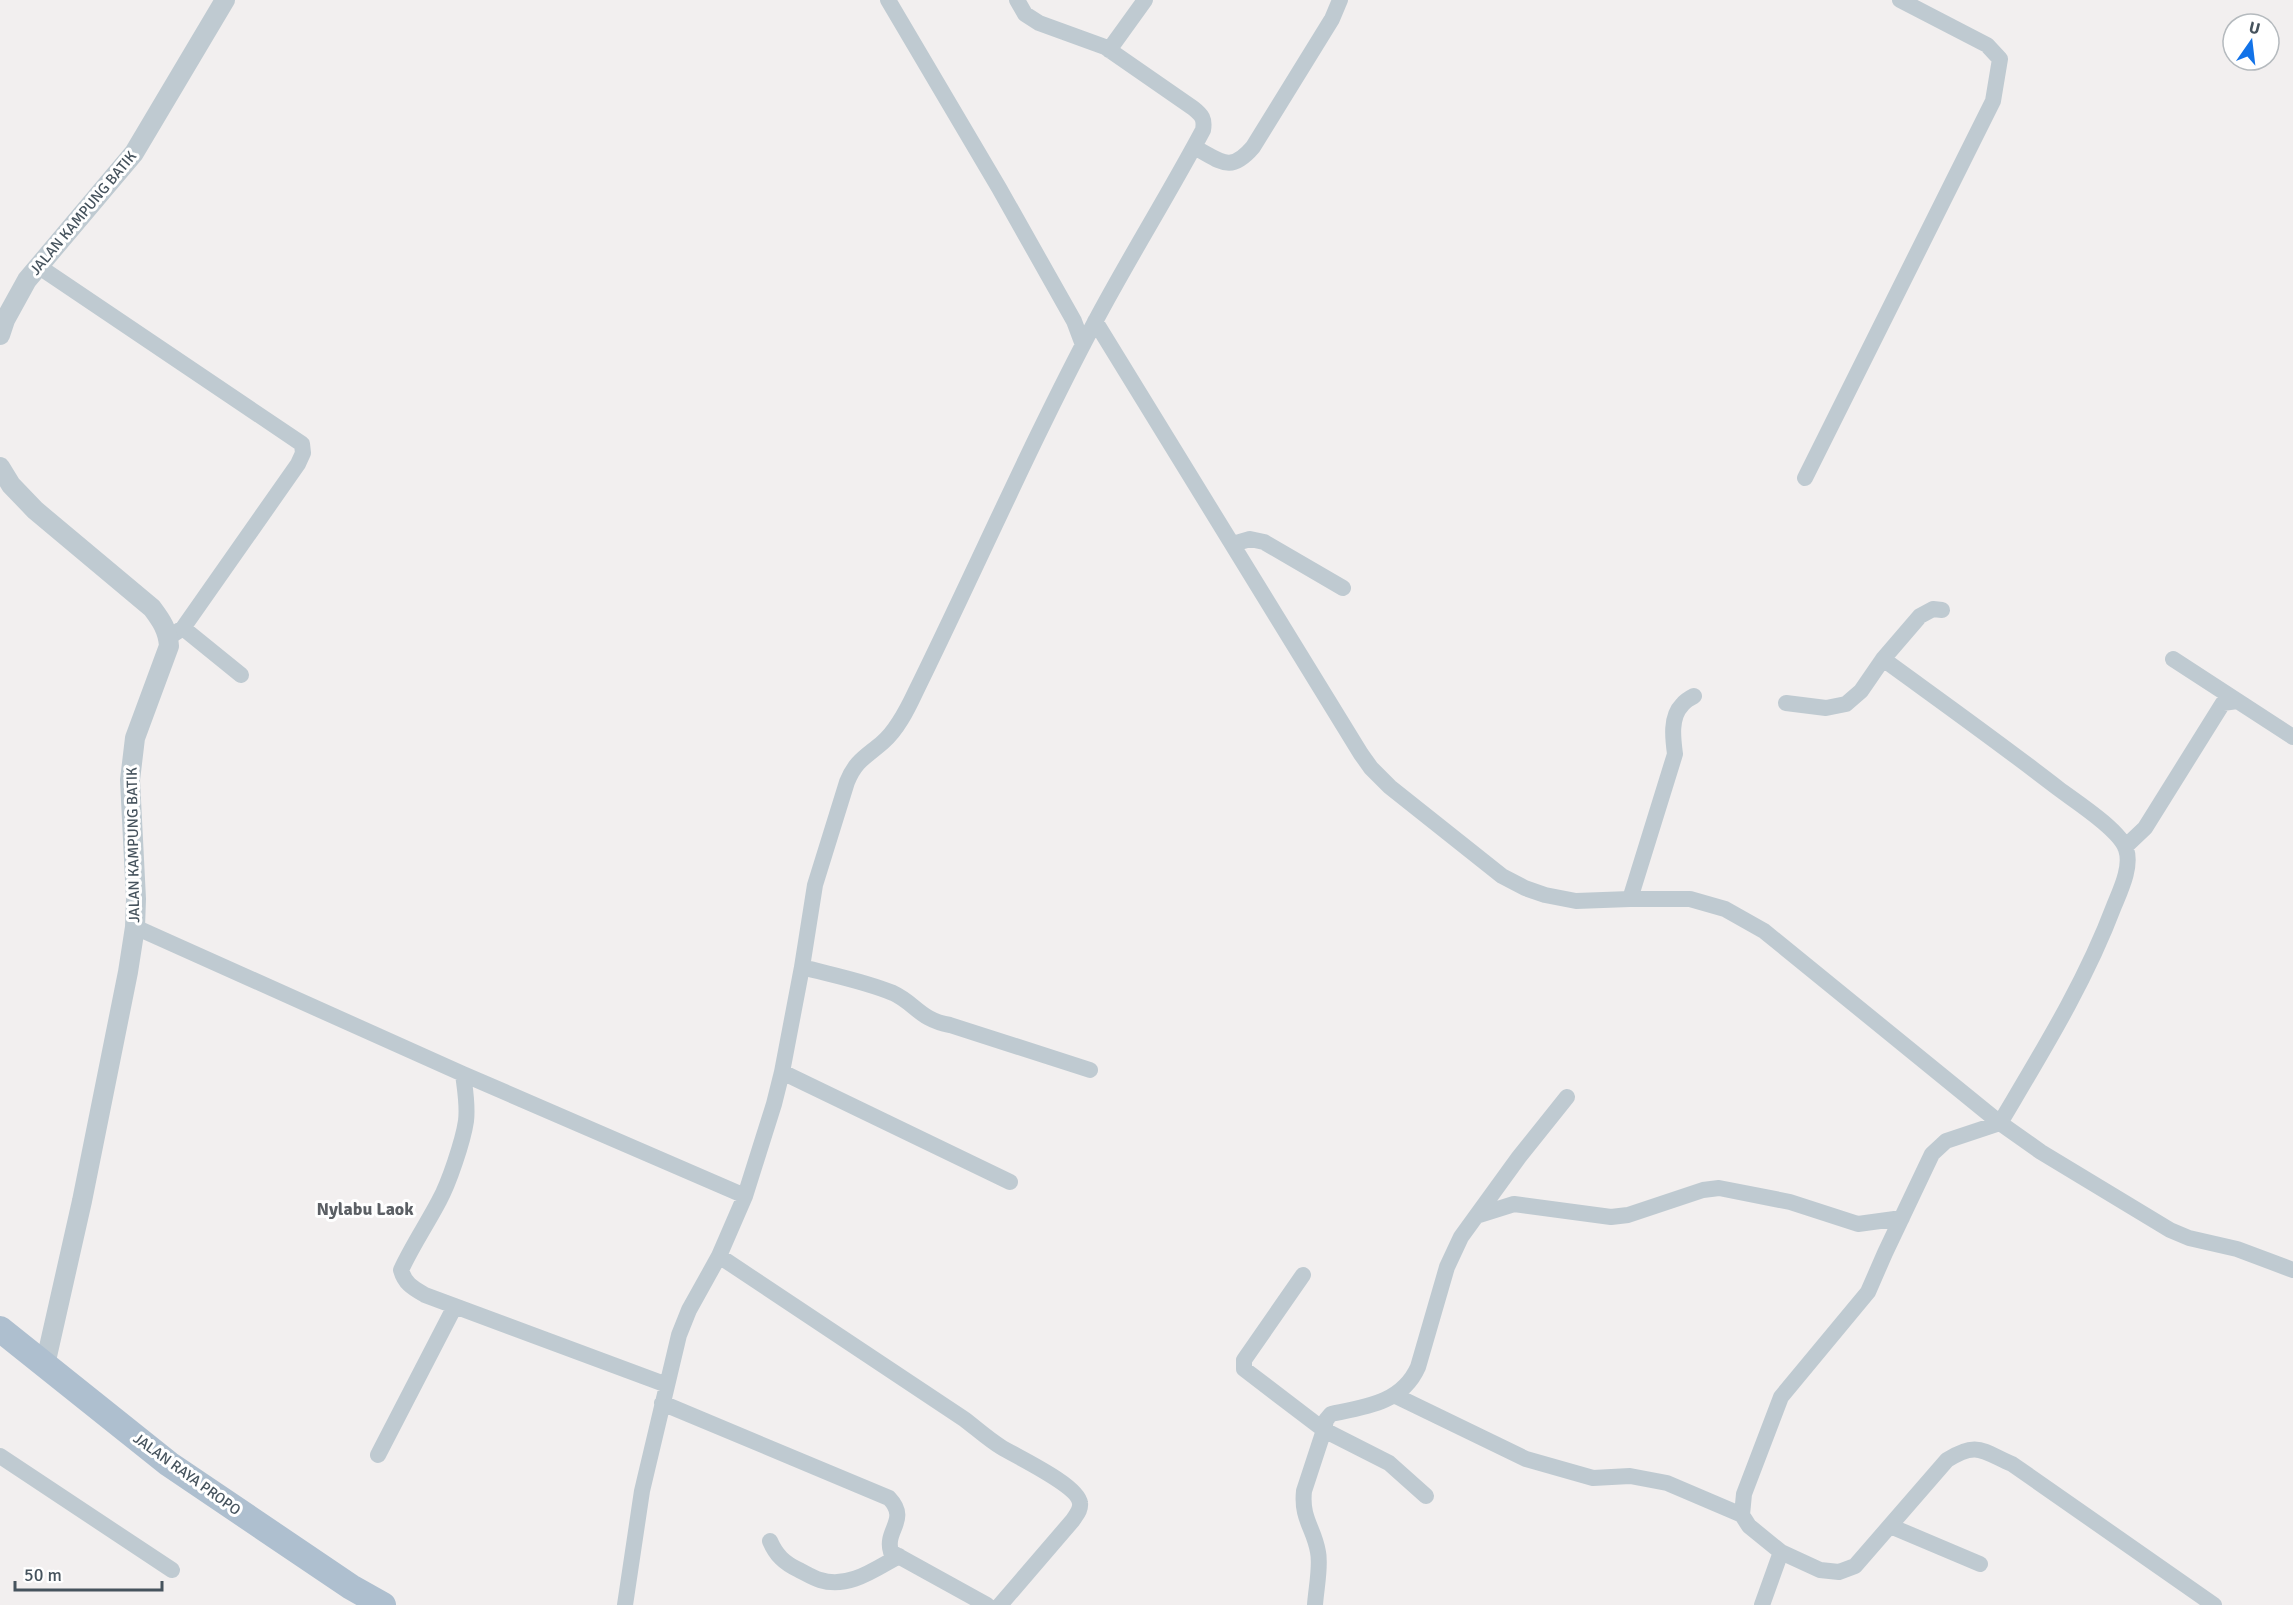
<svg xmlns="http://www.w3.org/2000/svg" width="2293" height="1605" viewBox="0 0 2293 1605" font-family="Signika,sans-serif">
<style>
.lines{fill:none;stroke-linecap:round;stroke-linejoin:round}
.minor{stroke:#bfcad1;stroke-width:16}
.tertiary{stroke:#bfcad1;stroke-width:20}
.primary{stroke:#aebfcf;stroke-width:26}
.labels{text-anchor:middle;stroke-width:6;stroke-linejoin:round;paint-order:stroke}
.street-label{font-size:15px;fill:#46535d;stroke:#fff}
.quarter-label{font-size:18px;font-weight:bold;fill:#5b5f64;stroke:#fff}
</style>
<rect width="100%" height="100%" fill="#f2efef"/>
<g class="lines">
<path class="minor" d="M888,0l111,188 75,133 9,24
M1109,50l36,-50
M1194,147c27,14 36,27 59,0l79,-128 8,-19
M38,266l264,178 1,9 -5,11 -115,164 -14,9
M1095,321l266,433 10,14 19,19 112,89 23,12 20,7 31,6 54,-2h60l35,10 39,22 236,192 41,29 129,78 19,8 48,11 56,21
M1805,478l188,-377 7,-42 -13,-14 -87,-45
M1233,544l17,-5 14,3 79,46
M183,628l58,47
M1883,659c59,43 118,85 176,130 16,12 61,41 67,60 6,17 -5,40 -12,57 -29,77 -72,146 -114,217l-54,18 -14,13 -47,99 -17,39 -87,105 -37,97 -2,21 7,11 32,26 39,18 19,2 16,-6 92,-106c30,-19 35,-9 65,4l202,141
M2173,659l120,78
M1786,703l40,5 20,-4 15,-13 22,-32 37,-43 13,-7 9,1
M2125,847l20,-19 78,-125 14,-2
M1630,899l45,-145c-2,-15 -5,-37 7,-49 3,-4 8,-7 12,-9
M135,927l328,147 282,122
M802,967c30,8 62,14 91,26 22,10 27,27 57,32l140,45
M782,1072l228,110
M463,1074c2,16 5,31 3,47 -3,20 -17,62 -27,80 -12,23 -27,45 -38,69 4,14 12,18 24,25l242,90
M1479,1215l35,-11 97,13 17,-2 75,-25 16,-2 71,14 68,22 44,-6
M719,1256l245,163c12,9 24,20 37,28 16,10 77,38 79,56 1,7 -4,12 -7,17l-73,85
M1303,1275l-59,85v9l80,61 -20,61c-3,28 10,37 14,61 3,14 -2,37 -3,53
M1396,1396l130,63 67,19 37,-2 37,7 75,32
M662,1403l227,95c21,22 -5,32 2,54l96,53
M378,1455l77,-149
M0,1456l172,114
M1426,1496l-37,-33 -65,-33 2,-10 5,-6c34,-7 71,-11 87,-47l29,-100 14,-30 58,-80 48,-60
M1890,1526l90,38
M770,1541c6,14 14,22 29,29 6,3 14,8 21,10 29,9 55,-11 79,-24
M625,1605l17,-114 37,-156 10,-25 30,-54 26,-60 29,-92 8,-32 20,-105 13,-82 32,-103c9,-22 19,-25 36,-40 14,-12 24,-32 32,-49 61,-124 116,-251 181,-373 34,-64 73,-126 107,-190 2,-11 -1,-15 -10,-22l-88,-61 -66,-24 -14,-9 -8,-14
M1762,1605l19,-53"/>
<path class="tertiary" d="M0,335l5,-15 22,-40 107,-127 91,-153
M0,467l11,18 24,25 117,98c9,12 16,22 17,38l-34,92 -5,42 6,119 -1,28 -7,45 -46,229 -37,164"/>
<path class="primary" d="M0,1329l169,135 182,123 32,18"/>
</g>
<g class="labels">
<g class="street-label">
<text transform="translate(83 213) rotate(-50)" y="5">JALAN KAMPUNG BATIK</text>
<text transform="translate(133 845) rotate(-91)" y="5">JALAN KAMPUNG BATIK</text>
<text transform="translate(187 1474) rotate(36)" y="5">JALAN RAYA PROPO</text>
</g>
<g class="quarter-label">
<text x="365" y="1215">Nylabu Laok</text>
</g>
</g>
<g transform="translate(2251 42) rotate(14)"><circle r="28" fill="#ffffff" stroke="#b5babe" stroke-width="1.5"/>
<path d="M0-4.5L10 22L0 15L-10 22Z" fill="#1373e8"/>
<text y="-9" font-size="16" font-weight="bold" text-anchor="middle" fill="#46535d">U</text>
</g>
<path d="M15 1581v9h147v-9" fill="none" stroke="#46535d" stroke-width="3"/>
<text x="24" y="1581" font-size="18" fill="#46535d" stroke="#ffffff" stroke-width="4.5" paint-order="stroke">50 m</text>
</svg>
